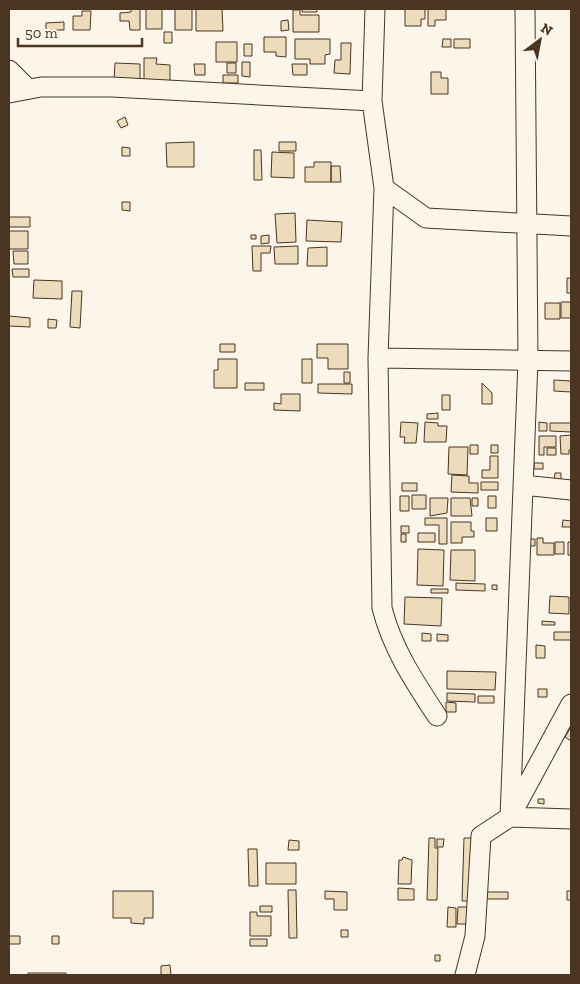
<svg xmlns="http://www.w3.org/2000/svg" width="580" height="984" viewBox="0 0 580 984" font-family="'Zilla Slab',serif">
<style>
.building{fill:#ecdcbc;stroke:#4a3520}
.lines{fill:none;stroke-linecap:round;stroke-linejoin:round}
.minor-casing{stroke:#4a3520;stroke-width:21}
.minor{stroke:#fbf6e9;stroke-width:19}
</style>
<rect width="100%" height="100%" fill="#fbf6e9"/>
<path class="building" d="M131,9h9v21h-10l-1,-9h-9v-8l11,-1z
M146,9h16v20h-16z
M175,9h17v21h-17z
M196,9h26l1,22h-27z
M302,9h15v3h-15z
M405,9h20v10h-4v7h-16z
M428,9h18v11h-11v6h-7z
M293,10h7v5h19v17h-26z
M82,11h9l-1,19h-17v-14h9z
M288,20l1,10 -8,1v-10z
M64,22v8h-18v-7z
M164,32h8v11h-8z
M264,37h22v20l-10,-1v-4h-12z
M295,39h35v15l-5,1v9h-15v-5h-15z
M443,39h8v8h-9z
M454,39h16v9h-16z
M216,42h21v20h-21z
M341,43h10l-1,31 -16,-1 1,-13h6z
M244,44h8v12h-8z
M144,58h13l-1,6 14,1v17l-26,-1z
M242,62h8v15l-8,-1z
M115,63l25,1v18l-26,-1z
M227,63h9v10h-9z
M194,64h11v11h-10z
M292,64h15v11h-14z
M431,72h10v6h7v16h-17z
M223,75h15v8h-15z
M125,117l3,8 -7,3 -4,-7z
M194,142v25h-27l-1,-24z
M279,142h17v9h-17z
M122,147l8,1v8h-8z
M254,150h7l1,30h-8z
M272,152l22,1v25l-23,-1z
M314,162h17v20h-26v-15h9z
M331,166h9l1,16h-10z
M122,202h8v9l-8,-1z
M295,213l1,29 -19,1 -2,-29z
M9,217h21v10h-21z
M307,220l35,2 -1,20 -35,-1z
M9,231h19v18h-19z
M251,235h5v4h-5z
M269,235v8l-8,1v-8z
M252,246h19l-1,7h-9v18h-8z
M298,246v18h-23l-1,-17z
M327,247v19h-20l1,-18z
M13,251h15v13h-14z
M12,269h17v8h-16z
M567,278h4v15h-4z
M34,280l28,1v18l-29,-1z
M72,291h10l-2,37 -10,-1z
M561,302h10v16h-10z
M545,303h15v16h-15z
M9,316l21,2v9l-21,-1z
M48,319l9,1 -1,8h-8z
M220,344h15v8h-15z
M317,344h31v25h-20v-11h-11z
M218,359h19v29h-23v-18h4z
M302,359h10v24h-10z
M344,372h6v11h-6z
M554,380l17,1v11l-17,-1z
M245,383h19v7h-19z
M482,383l10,10v11h-10z
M318,384h34v10l-34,-1z
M281,394h19v17l-26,-1v-7l7,1z
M442,395h8v15h-8z
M438,413v6h-11v-5z
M401,422l17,1 -2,20h-12l1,-6h-5z
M425,422l13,1v3h9l-1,16h-22z
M539,422l8,1v8h-8z
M550,423h21v9l-21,-1z
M571,435v15h-2v4h-8l-1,-18z
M539,436h17v11h-12v8h-5z
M470,445h8v9h-8z
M491,445h7v8h-7z
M449,447h19l-1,28 -19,-1z
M547,448h9v7h-9z
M490,456h8v22h-16v-8h8z
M534,463h9v6h-9z
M555,473h6v7h-7z
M452,475l17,1v7h9v10l-27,-1z
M481,482h17v8h-17z
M402,483h15v8h-15z
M412,495h14v14h-14z
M400,496h9v15h-9z
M488,496h8v12h-8z
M430,498h18l-1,15 -17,3z
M451,498h19l2,18h-21z
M472,498h6v8h-6z
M425,518h22v26h-8v-19h-14z
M486,518h11v13h-11z
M563,520l8,1v6h-9z
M451,522h20v9h3v6h-12v6h-11z
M401,526h8v7h-8z
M418,533h17v9h-17z
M401,534h5v8h-5z
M537,538h6v5h11v12h-17z
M529,539h6v7h-6z
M555,542h9v12h-9z
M568,542h3v13h-3z
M418,549l26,1 -1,36 -26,-1z
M451,550h24v31l-25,-1z
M456,583l29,1v7l-29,-1z
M492,585h5v5l-5,-1z
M431,589h17v4h-17z
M550,596l19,1v17l-20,-1z
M405,597l37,1 -1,28 -37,-2z
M542,621l13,1v3h-13z
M554,632h17v8h-17z
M422,633l9,1v7h-9z
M437,634l11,1v6h-11z
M536,645l9,1v12h-9z
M447,671l49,1 -1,18 -48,-1z
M538,689h9v8h-9z
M447,693l28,1v8l-28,-1z
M478,696h16v7h-16z
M446,702l10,1v9h-10z
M571,727v14l-6,-4z
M538,799h6v5l-6,-1z
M429,838h6v10h3l-1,52h-10z
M464,838h9l-1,63h-10z
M437,839h7l-1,8h-6z
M289,840l10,1v9h-11z
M248,849h9l1,37h-9z
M403,857l9,3 -1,24h-13l1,-24h3z
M266,863h30v21h-30z
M398,888l16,1v11h-16z
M288,890h8l1,48h-8z
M113,891h40v27h-9v6l-13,-1v-5h-18z
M325,891l22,1v18h-13v-11h-9z
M567,891h4v9h-4z
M481,892h27v7h-27z
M260,906h12v6h-12z
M448,907l8,1v19h-9z
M458,907h12l-1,17h-12z
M250,912h7v4h14v20h-21z
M341,930h7v7h-7z
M9,936h11v8h-11z
M52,936h7v8h-7z
M250,939h17v7h-17z
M435,955h5v6h-5z
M170,965l1,10h-10v-9z
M28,973h38v2h-38z"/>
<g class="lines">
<defs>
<path id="minor" d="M375,9l-3,92 12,87 -6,170 4,250c10,40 32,73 55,108
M525,9l3,352 -18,456 61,2
M9,70l18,18
M9,93l32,-6h71l260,14
M384,188l42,30 145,8
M378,358l193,3
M523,485l48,5
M465,975l10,-39 6,-100 29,-19 61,-113"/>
</defs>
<use href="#minor" class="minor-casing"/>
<use href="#minor" class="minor"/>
</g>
<rect width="580" height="984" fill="none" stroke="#4a3520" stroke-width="20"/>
<g transform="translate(540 40) rotate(32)" stroke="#fbf6e9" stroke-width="4" paint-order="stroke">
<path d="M0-4L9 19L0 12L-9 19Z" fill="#4a3520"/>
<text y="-8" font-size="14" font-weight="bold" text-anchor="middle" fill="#4a3520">N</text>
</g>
<path d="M18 38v8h124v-8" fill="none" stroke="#4a3520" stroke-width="2.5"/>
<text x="25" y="38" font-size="15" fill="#4a3520" stroke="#fbf6e9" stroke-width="4" paint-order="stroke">50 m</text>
</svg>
